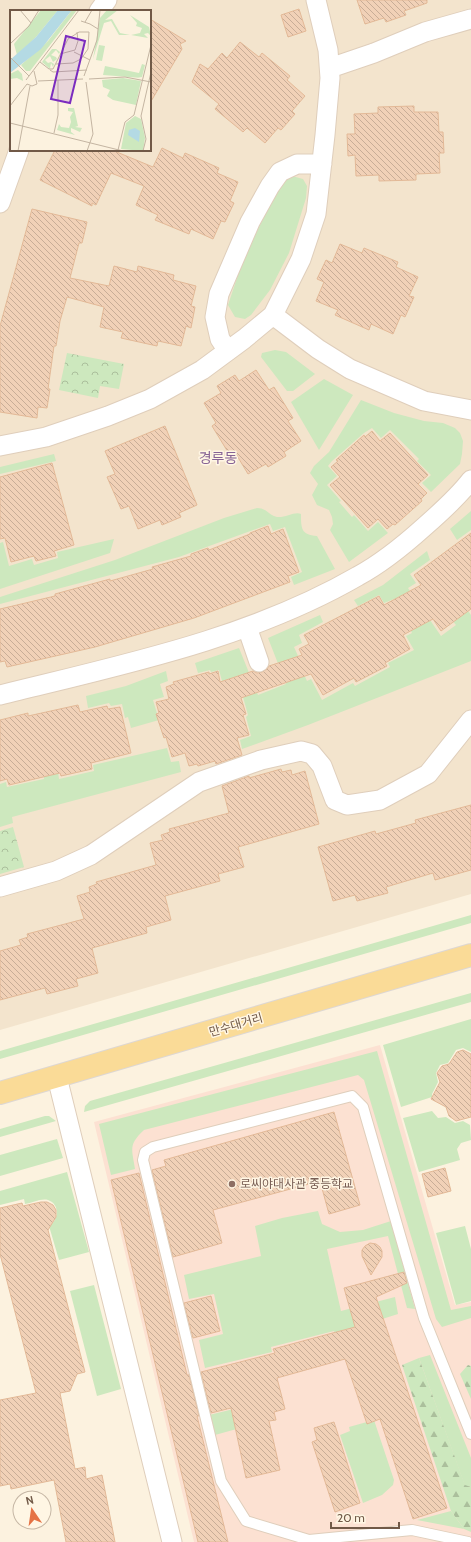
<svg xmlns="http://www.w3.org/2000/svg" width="471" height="1542" viewBox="0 0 471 1542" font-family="Cabin,'Noto Sans KR',sans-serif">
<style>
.residential{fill:#f3e4cd;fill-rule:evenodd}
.commercial{fill:#fce1d2}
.green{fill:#cde8be}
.forest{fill:url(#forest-firs)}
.park{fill:url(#park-crowns)}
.building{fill:url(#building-back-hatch);stroke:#e3b997}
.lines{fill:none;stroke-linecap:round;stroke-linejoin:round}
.service-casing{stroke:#dfcebb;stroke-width:12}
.minor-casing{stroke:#dfcebb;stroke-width:21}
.primary-casing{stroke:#ddd7d3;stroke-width:24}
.service{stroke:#fff;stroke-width:10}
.minor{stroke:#fff;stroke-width:19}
.primary{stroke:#fadb97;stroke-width:22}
.education-dot{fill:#8d6e63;stroke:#fff6e4;stroke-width:1.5}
.labels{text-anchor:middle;stroke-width:3;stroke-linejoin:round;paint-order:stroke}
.street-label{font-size:12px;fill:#715947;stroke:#fff6e4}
.education-label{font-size:12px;fill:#785e54;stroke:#fff6e4;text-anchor:start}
.quarter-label{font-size:14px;fill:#876395;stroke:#fff6e4}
.inset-road{fill:none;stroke:#c4b5a2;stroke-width:1}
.view{fill:#7b2cbf;fill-opacity:0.15;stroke:#7b2cbf;stroke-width:2}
.inset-edge{fill:none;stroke:#715947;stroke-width:2}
</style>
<defs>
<pattern id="forest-firs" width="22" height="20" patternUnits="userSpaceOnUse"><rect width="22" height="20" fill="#cde8be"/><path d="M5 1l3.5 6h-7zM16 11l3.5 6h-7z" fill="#abbf9c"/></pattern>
<pattern id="park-crowns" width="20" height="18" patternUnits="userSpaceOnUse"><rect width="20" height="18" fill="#cde8be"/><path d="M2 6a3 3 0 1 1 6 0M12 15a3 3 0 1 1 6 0" fill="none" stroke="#abbf9c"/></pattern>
<pattern id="building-back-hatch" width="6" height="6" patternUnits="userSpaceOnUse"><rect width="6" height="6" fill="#f1d1b7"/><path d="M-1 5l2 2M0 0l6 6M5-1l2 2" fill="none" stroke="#c8ad97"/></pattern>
</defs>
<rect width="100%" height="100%" fill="#fcf2df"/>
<path class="residential" d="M0,0h471v894l-471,136zM11,11h139v139h-139z"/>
<path class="commercial" d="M380,1045l75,260 16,-3v240h-277l-100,-420z"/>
<path class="green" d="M292,176l11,3 4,7 -1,12 -17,55 -19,37 -19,25 -6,4 -10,-2 -7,-12 16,-48 29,-58 13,-21z
M275,350l11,2 29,22 -22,17h-6l-26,-34 1,-4z
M324,379l29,16 -34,55 -28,-48z
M361,400l33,13 30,8 19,2 12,5 5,5 3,8 -1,13 -2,10 -29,28 -9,-9 9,-8 -14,-14 2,-2 -29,-29 -9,8 -9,-10 -8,5 -32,28 -4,5 9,10 -10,9 14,16 -2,1 13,15 2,-2 14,16 10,-9 10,11 -39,29 -19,-32 3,-6 -1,-7 -3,-7 -12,-5 -5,-10 6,-11 -8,-11 4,-7 15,-14z
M54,454l2,7 -56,13v-7z
M257,508c10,0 11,7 20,9 8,1 18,-6 24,-3 0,14 0,21 16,22l18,33 -41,16 -3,-8 11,-5 -17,-45 -12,4 -3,-7 -91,33 -179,47v-7l115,-37 109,-42z
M471,511v19l-14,10 -7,-11z
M114,539l-4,14 -110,36v-46l3,-1 6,24 23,-7 2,6 24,-7 -1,-6z
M427,551l3,9 -20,14 6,9 -8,5 33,48 15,-11 -5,-6 15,-11 5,7v46l-163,64 -66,24 -2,-9 11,-4 -5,-19 2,-2 -5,-18 -9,-19 -12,3 -3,-11 -8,2 -1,-2 -12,3 -3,-10 44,-15 19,47 28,-11 -18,-46 52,-23 3,7 -24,13 3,8 -8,4 5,11 -2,1 10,22 4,-2 11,21 31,-17 2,3 35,-19 -2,-4 26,-13 -8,-14 6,-3 -18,-34 -10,4 -5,-8 -21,11 -4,-6 29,-15z
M166,671l2,10 -8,3 4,13 -11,3 6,20 -28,8 -3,-11 -3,1 -3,-14 -11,2 -2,-3 -21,5 -2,-12 40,-10z
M167,748l4,14 8,-1 2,11 -169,45 1,6 -13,4v-43l6,-2 1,5 37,-8v-3l14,-4 1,7 35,-8 -1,-6z
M471,915v8l-471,136v-8z
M471,993v9l-387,110 1,-6 5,-5z
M471,1019v33l-8,-4 -7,2 -8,13 -8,2 -4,8 2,9 -6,12v3l-31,10 -18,-62z
M377,1051l74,259 20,-4v12l-29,9 -6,-8 -72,-239 -6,-5 -214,55c-16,15 -12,19 -9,39l-24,6 -12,-51z
M432,1111l6,7 8,-1 9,6 8,-2 7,4 1,15 -10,3 -4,6 3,11 -41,12 -16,-54z
M45,1116h4l7,5 -56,16v-8z
M57,1139l6,19 -63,18v-21z
M67,1172l22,80 -30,8 -10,-34c10,-6 11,-22 -1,-26 -7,-2 -16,3 -23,4l-1,-5 -24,6v-14z
M318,1211l4,13 18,8 23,-2 28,-9 24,88 -8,-1 -19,-72 -61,13 14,62 54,-14 3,17 -63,20 -1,-3 -63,16 1,5 -67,16 -6,-28 24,-6 -9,-40 -25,5 -5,-24 77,-19 -6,-30 27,-8z
M465,1226l6,23v52l-15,4 -20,-72z
M94,1285l27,104 -24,7 -27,-105z
M430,1355l41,103v29l-6,-1 -46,-128z
M246,1406l5,19 -36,10 -6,-20z
M374,1420l20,60 -1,5 -11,10 -19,8 -23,-68 10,-4 -1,-4z
M451,1511l13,18 -47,-9z"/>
<path class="forest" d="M419,1358l46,127 6,2v45l-7,-3 -13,-18 -49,-146z
M468,1365l3,1v33l-11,-25z"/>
<path class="park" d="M67,353l57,11 -5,25 -19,-3 -2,12 -39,-8z
M13,827l11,40 -24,7v-43z"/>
<path class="building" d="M357,0h70v3l-23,8 2,4 -20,7 -2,-4 -19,6z
M299,9l7,22 -18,6 -7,-22z
M150,19l36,22 -6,3 2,5 -32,54z
M240,42l19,15 3,-4 28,23 -3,4 18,16 -13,15 3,3 -14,16 -3,-2 -13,15 -18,-15 -4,4 -28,-23 4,-5 -27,-22 8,-18 8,5 14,-16 5,5z
M414,106v6h24l1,20h4l1,21h-5l1,20 -24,1v6l-37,1v-6l-23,1 -1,-21 -7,1 -1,-22h8l-1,-20 24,-1v-6z
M162,148l21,10 2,-5 34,15 -2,5 21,9 -8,19 4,2 -9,19 -4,-1 -8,18 -22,-10 -2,5 -34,-14 3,-5 -22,-10 8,-19 -33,-13 -15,32 -4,-2v3l-52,-26 15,-30h57l41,17z
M32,209l55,13 -5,21h-3l-9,35 39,8 5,-20 23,6 1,-6 36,9 -1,5 23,6 -5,20 4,1 -4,21 -5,-2 -5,20 -23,-5 -1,5 -36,-8 2,-6 -23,-5 4,-20 -37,-10 -7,24 -4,25h-2l-6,43h2l-3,19 -9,-1 -1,11 -37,-6v-86z
M340,244l22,9 2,-5 34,14 -2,5 22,10 -9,19 5,1 -9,20 -4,-2 -8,19 -22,-10 -2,6 -34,-15 3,-5 -22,-9 8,-19 -7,-3 9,-19 6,3z
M256,370l13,20 5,-3 19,31 -5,3 13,20 -17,11 2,4 -18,11 -2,-3 -18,10 -12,-20 -5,3 -19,-31 4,-3 -12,-20 17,-10 -4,-7 18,-11 4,6z
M165,426l32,79 -18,8 2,4 -19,8 -2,-5 -22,9 -9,-23 -8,3 -14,-32 8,-3 -10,-23z
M372,431l8,10 10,-8 38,42 -10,9 9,9 -6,6 1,2 -27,24 -2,-1 -6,5 -9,-10 -10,9 -38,-43 10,-8 -9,-10 7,-6 -2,-1 28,-25 1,2z
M52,463l22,82 -20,6 2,5 -20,5 -2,-5 -23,6 -6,-24 -5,1v-62z
M268,526l3,8 12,-5 16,43 -11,4 2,6 -96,36 -99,29 -88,20 -2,-6 -5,1v-53l55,-13v-2l55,-15v2l43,-12 -1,-2 39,-11v-2l17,-6 1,2 41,-16v-1z
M471,533v76l-30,22 -8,-12 -30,16 7,14 -25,14 2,3 -31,16 -2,-4 -31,17 -12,-21 -70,24 5,16 -3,1 6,20 -12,3 5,17 -26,9 -1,-3 -17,5 -1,-2 -8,2 -4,-13 -13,4 -6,-20 -2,1 -8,-24 3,-1 -3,-11 13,-3 -3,-12 8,-3 -1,-2 36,-10v2l9,-3 2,11 33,-11 4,2 5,-1 5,-3 2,-3 33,-11 -3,-6 10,-5 -5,-9 75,-39 5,9 37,-20 -7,-10z
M78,705l2,7 27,-6 1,3 12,-2 11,46 -40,10 1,6 -31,7 -1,-3 -51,12 -2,-6 -7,2v-61l28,-7v3z
M281,769l1,3 9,-2 1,5 13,-4 14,53 -81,23 6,20 -26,7 2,7 -55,15 6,24 -25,7 1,6 -55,15 6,25 -22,6 2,7 -31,8 -2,-6 -45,12v-49l21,-6 -2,-5 9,-3 -1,-3 57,-15 -7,-23 13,-4 -1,-5 8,-3 -1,-2 60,-17 -6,-22 13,-3 -2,-5 9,-3 -1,-3 60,-16 -7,-27 27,-10v2z
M471,805v65l-36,10 -2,-7 -47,14 2,6 -31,8 -2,-6 -22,6 -15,-54 57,-16 1,3 40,-11 -1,-3z
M463,1050l8,4v63l-15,4 -7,-5 -3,-9 -15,-8 9,-17 -3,-9 5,-7 7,-2 8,-12z
M334,1112l26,93 -31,9 -9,-33 -107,29 9,33 -49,14 -21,-87 14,-4 -2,-6z
M445,1168l6,23 -23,6 -6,-23z
M139,1173l48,202h2l10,41h-2l31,126h-30l-87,-362z
M41,1202h6l6,3 3,5v7l-8,13 37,142 -8,2 -7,17 -10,2 15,76 10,-2 1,12 16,-4 13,67h-49l-12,-62 -43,9 -1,-5 -10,2v-86l36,-7 -36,-139v-46l22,-5 1,3z
M370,1243l6,1 4,3 2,4v6l-11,18 -9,-19v-6l3,-4z
M404,1272l3,11 -31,14 71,211 -34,11 -33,-100 -13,5 -22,-65 -68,19 8,31 -11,3 2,8 -7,1 11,49 -34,8 -15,-70 -20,5 -10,-41 74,-19 -2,-4 82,-22 -11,-39z
M211,1296l9,35 -27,7 -9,-35z
M334,1422l26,81 -25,9 -23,-70 5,-2 -3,-12z"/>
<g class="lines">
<defs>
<path id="service" d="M468,1542l-56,-12 -103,10 -63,-19 -25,-40 -78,-321 2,-8 8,-5 199,-51 11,11 61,211 47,116"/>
<path id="minor" d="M99,11l8,-11
M330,68l44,-15 51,-21 46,-13
M0,203l19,-53
M273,315l45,34 32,20 74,32 47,9
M228,351l-8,-12 -5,-22 4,-23 31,-72 20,-36 10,-14 17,-8h25
M0,446l46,-9 62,-21 42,-17 52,-29 42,-31 29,-24 28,-56 15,-45 9,-79 5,-57 -2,-28 -12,-50
M247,627l12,35
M0,695c121,-30 249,-56 358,-119 24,-13 46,-31 66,-49 16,-14 34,-30 47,-47
M0,887l56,-16 35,-16 108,-73 62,-22 40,-9 11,3 10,12 13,34 12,5 33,-5 48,-26 43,-54
M57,1077l115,465"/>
<path id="primary" d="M0,1093l471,-138"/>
</defs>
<use href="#service" class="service-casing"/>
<use href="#minor" class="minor-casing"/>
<use href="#primary" class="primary-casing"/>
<use href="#service" class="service"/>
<use href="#minor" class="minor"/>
<use href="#primary" class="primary"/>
</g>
<circle class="education-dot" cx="232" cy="1184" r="4"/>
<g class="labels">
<g class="street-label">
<text transform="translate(236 1025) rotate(-16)" y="4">만수대거리</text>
</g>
<g class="education-label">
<text x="240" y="1188">로씨야대사관 중등학교</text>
</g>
<g class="quarter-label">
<text x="218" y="463">경루동</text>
</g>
</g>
<g transform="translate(10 10)">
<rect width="141" height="141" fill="#fcf2df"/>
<path d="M72,0l-30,39h4l4,3 -1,2 -3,-4 -5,5 5,2 1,2 -4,3 -3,-6 -5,4 3,3 3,-1 3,2 -1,3 -2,-4 -1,6 -8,-7zM132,54l3,1 -3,12h-4l4,1 -39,-3 2,-9 34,7zM58,98h6l4,18 -3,1 7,1 -2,4 -9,-4v4l4,3 -18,-5 2,-6 2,3 8,1 2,-6 -1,-5 3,-5 -5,-1z" fill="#cde8be"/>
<path d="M97,0h11l-13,10 7,-1 8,14 10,2h-11l-8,-14 -7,2 -11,36 7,-41zM120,5l19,12 2,9 -3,-3 -4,1 4,4 -17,-3 9,-2 2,-5 -6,-2 1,-3zM89,35l6,1 -3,15 -6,-1zM8,60l4,4 1,7 -6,-3 -7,1v-5z" fill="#cde8be"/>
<path d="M31,0h17l-22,27 -19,18 -3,-11zM62,0h5l-47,61h-4l-5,-6 27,-24zM113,68l18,3 -5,24 -23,-5 -6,-4 3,-6 -7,-3 -1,-7zM125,106l6,3 4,19 -2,13 -22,-2 5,-26z" fill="#cde8be"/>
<path d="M48,0h14l-31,39 -31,24v-13l26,-23zM125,118l5,3 -1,11 -11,-7 1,-5z" fill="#b4dae4"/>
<path class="inset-road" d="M10,0l11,13M71,11l9,3 8,5M75,12l7,-12M0,34l19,-18 10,-16M64,42l16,8M50,44l15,-4 3,-9 -1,-9M0,47l19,19M30,52l9,7h4l15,-30 11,-7h10l-1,17 -7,10 -8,4 -17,1M40,60l3,2 34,-2M74,66l13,-36 3,-30M79,69l36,-2 26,5M16,70l53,-70M28,71l45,-2M76,72l7,52 -6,17M17,74l5,2 5,-2 -3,-13M0,96l17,-22M0,113l113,28M44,123l4,-18v-35M108,140l7,-28 9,-7 17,-70M8,141l12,-65M133,141l3,-12 -5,-23 10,-44"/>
<path class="view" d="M56,26l19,5 -15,62 -19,-4z"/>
<rect width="141" height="141" class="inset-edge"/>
</g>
<g transform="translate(32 1510) rotate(347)"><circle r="19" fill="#fff6e4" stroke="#c6b7a5"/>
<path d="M0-3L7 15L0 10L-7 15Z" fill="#e57244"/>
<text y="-6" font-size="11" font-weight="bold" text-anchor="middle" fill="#715947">N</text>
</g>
<path d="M331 1522v6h68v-6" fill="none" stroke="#715947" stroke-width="2"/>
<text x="337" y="1522" font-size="12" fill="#715947" stroke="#fff6e4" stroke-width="3" paint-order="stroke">20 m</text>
</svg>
